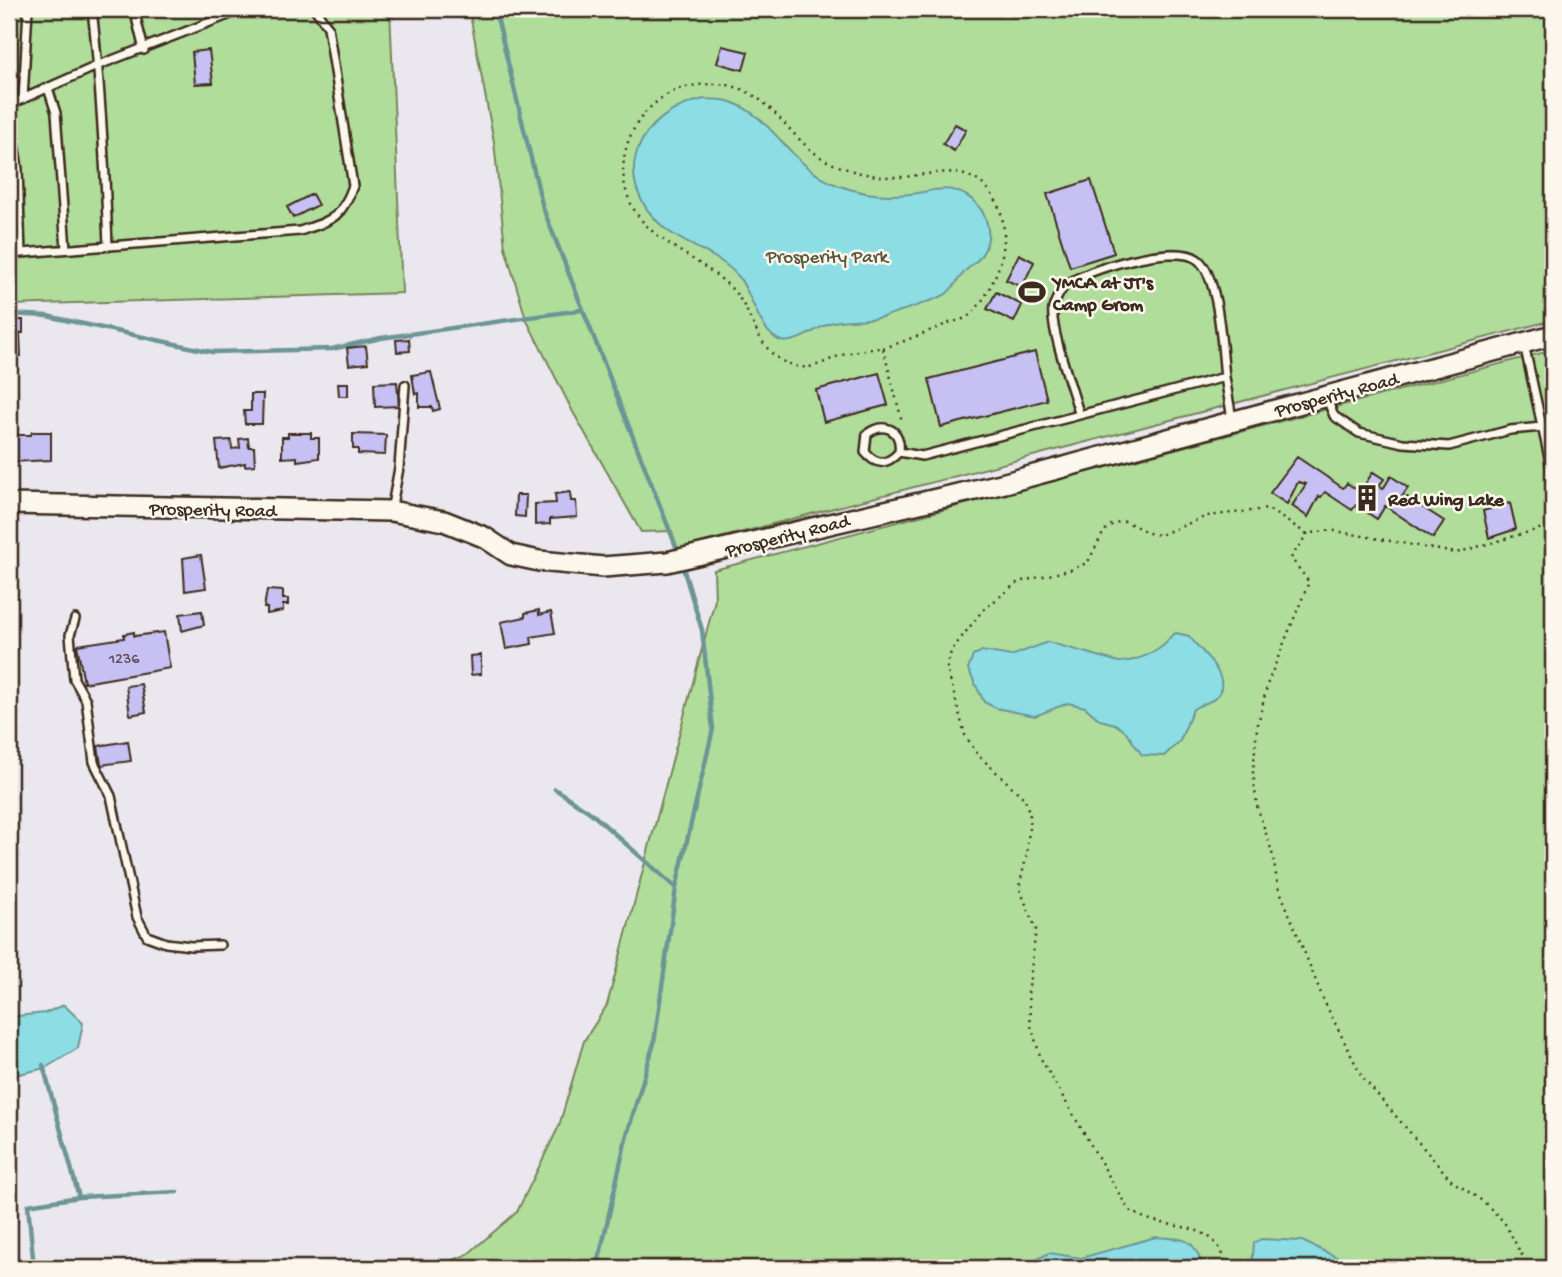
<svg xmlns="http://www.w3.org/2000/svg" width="1562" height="1277" viewBox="0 0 1562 1277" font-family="'Gochi Hand',sans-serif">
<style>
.green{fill:#b1dd9b;stroke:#76845c;stroke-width:2}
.water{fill:#8cdee4;stroke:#6c9695;stroke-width:2}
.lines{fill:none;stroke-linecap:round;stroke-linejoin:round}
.stream{stroke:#6c9695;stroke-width:4.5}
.building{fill:#c7c1f3;stroke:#3b2a1e;stroke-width:2}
.service-casing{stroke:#3b2a1e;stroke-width:12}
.tertiary-casing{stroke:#3b2a1e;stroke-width:24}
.path{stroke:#3b2a1e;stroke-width:2.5;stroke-dasharray:2 5;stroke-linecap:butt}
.service{stroke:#fbf7ec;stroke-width:7}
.tertiary{stroke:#fbf7ec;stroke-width:19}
.labels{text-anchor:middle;stroke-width:5;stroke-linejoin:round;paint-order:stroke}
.number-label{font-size:16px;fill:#5e5053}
.park-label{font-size:19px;fill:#58573d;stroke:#fbf7ec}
.poi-label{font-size:19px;font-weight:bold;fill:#3b2a1e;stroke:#fbf7ec;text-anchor:start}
.street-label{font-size:19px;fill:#3b2a1e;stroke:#fbf7ec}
</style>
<rect width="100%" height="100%" fill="#ebe7ee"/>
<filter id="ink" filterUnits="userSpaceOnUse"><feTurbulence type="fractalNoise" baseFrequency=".0143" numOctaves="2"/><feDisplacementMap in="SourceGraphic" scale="14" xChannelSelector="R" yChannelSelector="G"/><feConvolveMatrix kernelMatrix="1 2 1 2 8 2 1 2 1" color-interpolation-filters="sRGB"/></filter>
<g filter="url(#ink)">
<path class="green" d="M9,9h381l12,284 -393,12z
M469,9h1084v311l-876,229 -5,-18 -31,1 -68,-120 -47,-93 -21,-72 -11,-105z
M1553,350v918h-1118l33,-14 49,-42 42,-86 25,-85 23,-36 108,-405 -1,-30z"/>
<path class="water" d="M704,99c8,1 19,0 27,3 42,14 59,65 106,83 24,9 48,12 73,9 13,-1 29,-7 42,-4 14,3 27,13 32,25 9,20 3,39 -13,51 -10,7 -15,20 -25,28 -5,4 -61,23 -69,24 -16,3 -32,0 -47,5 -13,5 -35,22 -49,18 -23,-9 -28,-47 -43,-65 -20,-23 -53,-30 -75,-49 -56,-50 -25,-114 41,-128z
M1176,633l13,3c11,15 48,43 25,63 -6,4 -14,6 -21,10l-13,32 -16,15 -22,-1 -16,-23 -11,-8 -15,-4 -15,-13 -17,-4 -33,13 -39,-8 -12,-6 -16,-33 5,-13 9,-5 29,5 37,-14 71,20c14,0 34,-8 45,-17 5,-5 5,-9 12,-12z
M64,1005l19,18 -5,25 -33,20 -30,7 -6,6v-64l36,-4z
M1156,1237c30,2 38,0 47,31h-183l29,-15 32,5z
M1261,1239l41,2 58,27h-108l2,-25z"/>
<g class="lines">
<path class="stream" d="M495,9l48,199 134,341
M9,314l38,2 165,36 120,-3 49,-11 200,-28
M555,789l36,24 85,75
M43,1065l36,132
M34,1268l-6,-63 51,-8 98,-5
M597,1268l29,-130 28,-95 22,-155 37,-159 -11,-99 -18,-59"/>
</g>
<path class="building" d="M722,46l26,6 -5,18 -26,-7z
M209,50l4,33 -18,1 -3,-32z
M955,124l11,6 -12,21 -11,-7z
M1091,180l23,73 -44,14 -23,-73z
M312,194l6,11 -25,13 -6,-11z
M1019,254l15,8 -12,25 -16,-7z
M996,292l26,13 -8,17 -27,-13z
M9,320h14v13h-3l1,23 -12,1z
M409,339l1,12 -13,1 -1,-12z
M366,346l2,17 -19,2 -2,-17z
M1035,352l12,48 -106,27 -12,-48z
M431,372l9,37 -7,2 -1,-4h-13v-14l-4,1 -3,-19z
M879,373l9,32 -64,17 -8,-32z
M397,382l2,24 -24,1 -1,-24z
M338,383h10v13h-9z
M251,394h12l-1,30h-17l-1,-13h7z
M32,432h19v28l-40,2v-27h20z
M288,433h23v5h8v20l-22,3v-4l-15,1v-21h6z
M353,434l33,1 -1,20 -27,-1v-5h-5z
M248,438l1,9h5l1,18 -10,1v-3l-26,5 -3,-27 15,-1 1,9 8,-1 -1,-9z
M1297,457l46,31 4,-5 13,9 13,-20 11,7 -5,7 4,3 8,-13 17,12 -9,13 3,2 5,-6 37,24 -11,17 -48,-32 -8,13 -21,-14 -4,5 -27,-18 -4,5 -2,-1 -11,21 -16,-11 14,-22 -8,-2 -11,22 -17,-11z
M570,492l1,9h5l1,16 -27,2v5l-15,1v-21l21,-1 -1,-9z
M516,495h10l-1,22 -10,-1z
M1510,503l6,26 -27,9 -6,-27z
M201,555l5,33 -21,3 -2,-33z
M267,590l16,1v8h5v6h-5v6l-16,3v-6h-3z
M539,610v5l12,-3 4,21 -24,4 1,7 -26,5 -5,-27 24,-5v-4z
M202,611l2,14 -22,6 -2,-17z
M134,632v4l30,-4 6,36 -86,15 -7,-38 47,-7v-4z
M481,655v19l-10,1 -1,-19z
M141,684l5,28 -16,3 -4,-29z
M128,741l3,20 -30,4 -3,-19z"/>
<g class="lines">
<defs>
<path id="service" d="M92,9c9,79 13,157 16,237
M134,9l10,41
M48,88l8,25 10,136
M23,99l5,-90
M9,105l90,-40 145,-56
M9,108l9,61 3,84
M9,254l291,-23c32,-11 41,-12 53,-45l-25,-159 -13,-18
M1524,344l29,132
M1326,397l8,19 25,17 44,10 46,3 61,-16 32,-3
M1079,413c-6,-22 -29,-84 -26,-104 1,-6 8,-20 12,-23 20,-17 110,-43 132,-27 22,15 25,92 28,118
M899,452c-12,13 -23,14 -34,0l2,-18c18,-13 35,-4 32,18l23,4 303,-79 7,42
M391,511l8,-43 6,-83
M75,619l-5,16 4,44 12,21 8,62 17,34 26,121 10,19 19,7 25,3 29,-1"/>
<path id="tertiary" d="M9,504l382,7 53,10 40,16 27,18 28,6 64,6 64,-5 338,-79 548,-148"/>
</defs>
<use href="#service" class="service-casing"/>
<use href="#tertiary" class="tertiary-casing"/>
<path class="path" d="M883,348c22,-6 42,-16 64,-24 6,-3 14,-3 20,-7 13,-8 26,-34 31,-48 14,-37 5,-89 -42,-96 -18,-2 -35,2 -53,4 -25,1 -49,-4 -72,-14 -44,-21 -59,-76 -113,-79 -14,0 -29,1 -42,6 -54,24 -73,96 -26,139 24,22 57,35 81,59 26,26 24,72 70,79 14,2 28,-8 41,-12 14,-4 26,-6 41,-7l18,69 -2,6
M1227,1268c-11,-55 -62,-32 -99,-59l-87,-150 -10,-33 -3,-31 8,-66 -17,-42 8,-33 3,-38 -5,-17 -47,-44 -13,-20 -18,-67 4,-17 31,-40 36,-29 56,-13 14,-7 16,-31 10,-8 11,-2 24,12 11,2 47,-19 61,-7 39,25
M1529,1268l-25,-46 -20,-20 -32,-21 -90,-104 -38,-76 -46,-115 -6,-34 -15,-46 -4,-34 4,-44 11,-46 41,-100 -18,-24 16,-24 23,-4 126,23 97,-28"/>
<use href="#service" class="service"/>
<use href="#tertiary" class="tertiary"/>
</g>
</g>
<defs>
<symbol id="stadium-bare" viewBox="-9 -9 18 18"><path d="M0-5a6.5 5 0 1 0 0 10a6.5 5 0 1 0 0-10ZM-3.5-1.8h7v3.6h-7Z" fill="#3b2a1e" stroke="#fbf7ec" stroke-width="2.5" paint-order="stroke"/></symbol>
<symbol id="building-bare" viewBox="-9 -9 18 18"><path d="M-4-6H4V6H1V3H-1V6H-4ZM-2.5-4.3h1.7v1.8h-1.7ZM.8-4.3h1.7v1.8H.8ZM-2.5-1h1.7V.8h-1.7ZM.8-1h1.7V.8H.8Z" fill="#3b2a1e" stroke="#fbf7ec" stroke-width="2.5" paint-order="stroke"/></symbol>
</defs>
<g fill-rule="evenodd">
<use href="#stadium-bare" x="1013" y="273" width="38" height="38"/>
<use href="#building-bare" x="1348" y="479" width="38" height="38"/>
</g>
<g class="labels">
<g class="number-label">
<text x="124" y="663">1236</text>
</g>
<g class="park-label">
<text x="827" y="262">Prosperity Park</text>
</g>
<g class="poi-label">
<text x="1053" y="288">YMCA at JT's<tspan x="1053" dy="22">Camp Grom</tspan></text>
<text x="1388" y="505">Red Wing Lake</text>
</g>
<g class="street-label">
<text transform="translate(1336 393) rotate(-15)" y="7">Prosperity Road</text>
<text transform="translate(213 508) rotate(1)" y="7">Prosperity Road</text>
<text transform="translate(787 534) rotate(-14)" y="7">Prosperity Road</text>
</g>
</g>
<rect width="1562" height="1277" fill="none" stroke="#fbf7ec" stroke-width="35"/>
<rect x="18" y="18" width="1527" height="1242" fill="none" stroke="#3b2a1e" stroke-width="2.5" filter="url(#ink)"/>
</svg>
